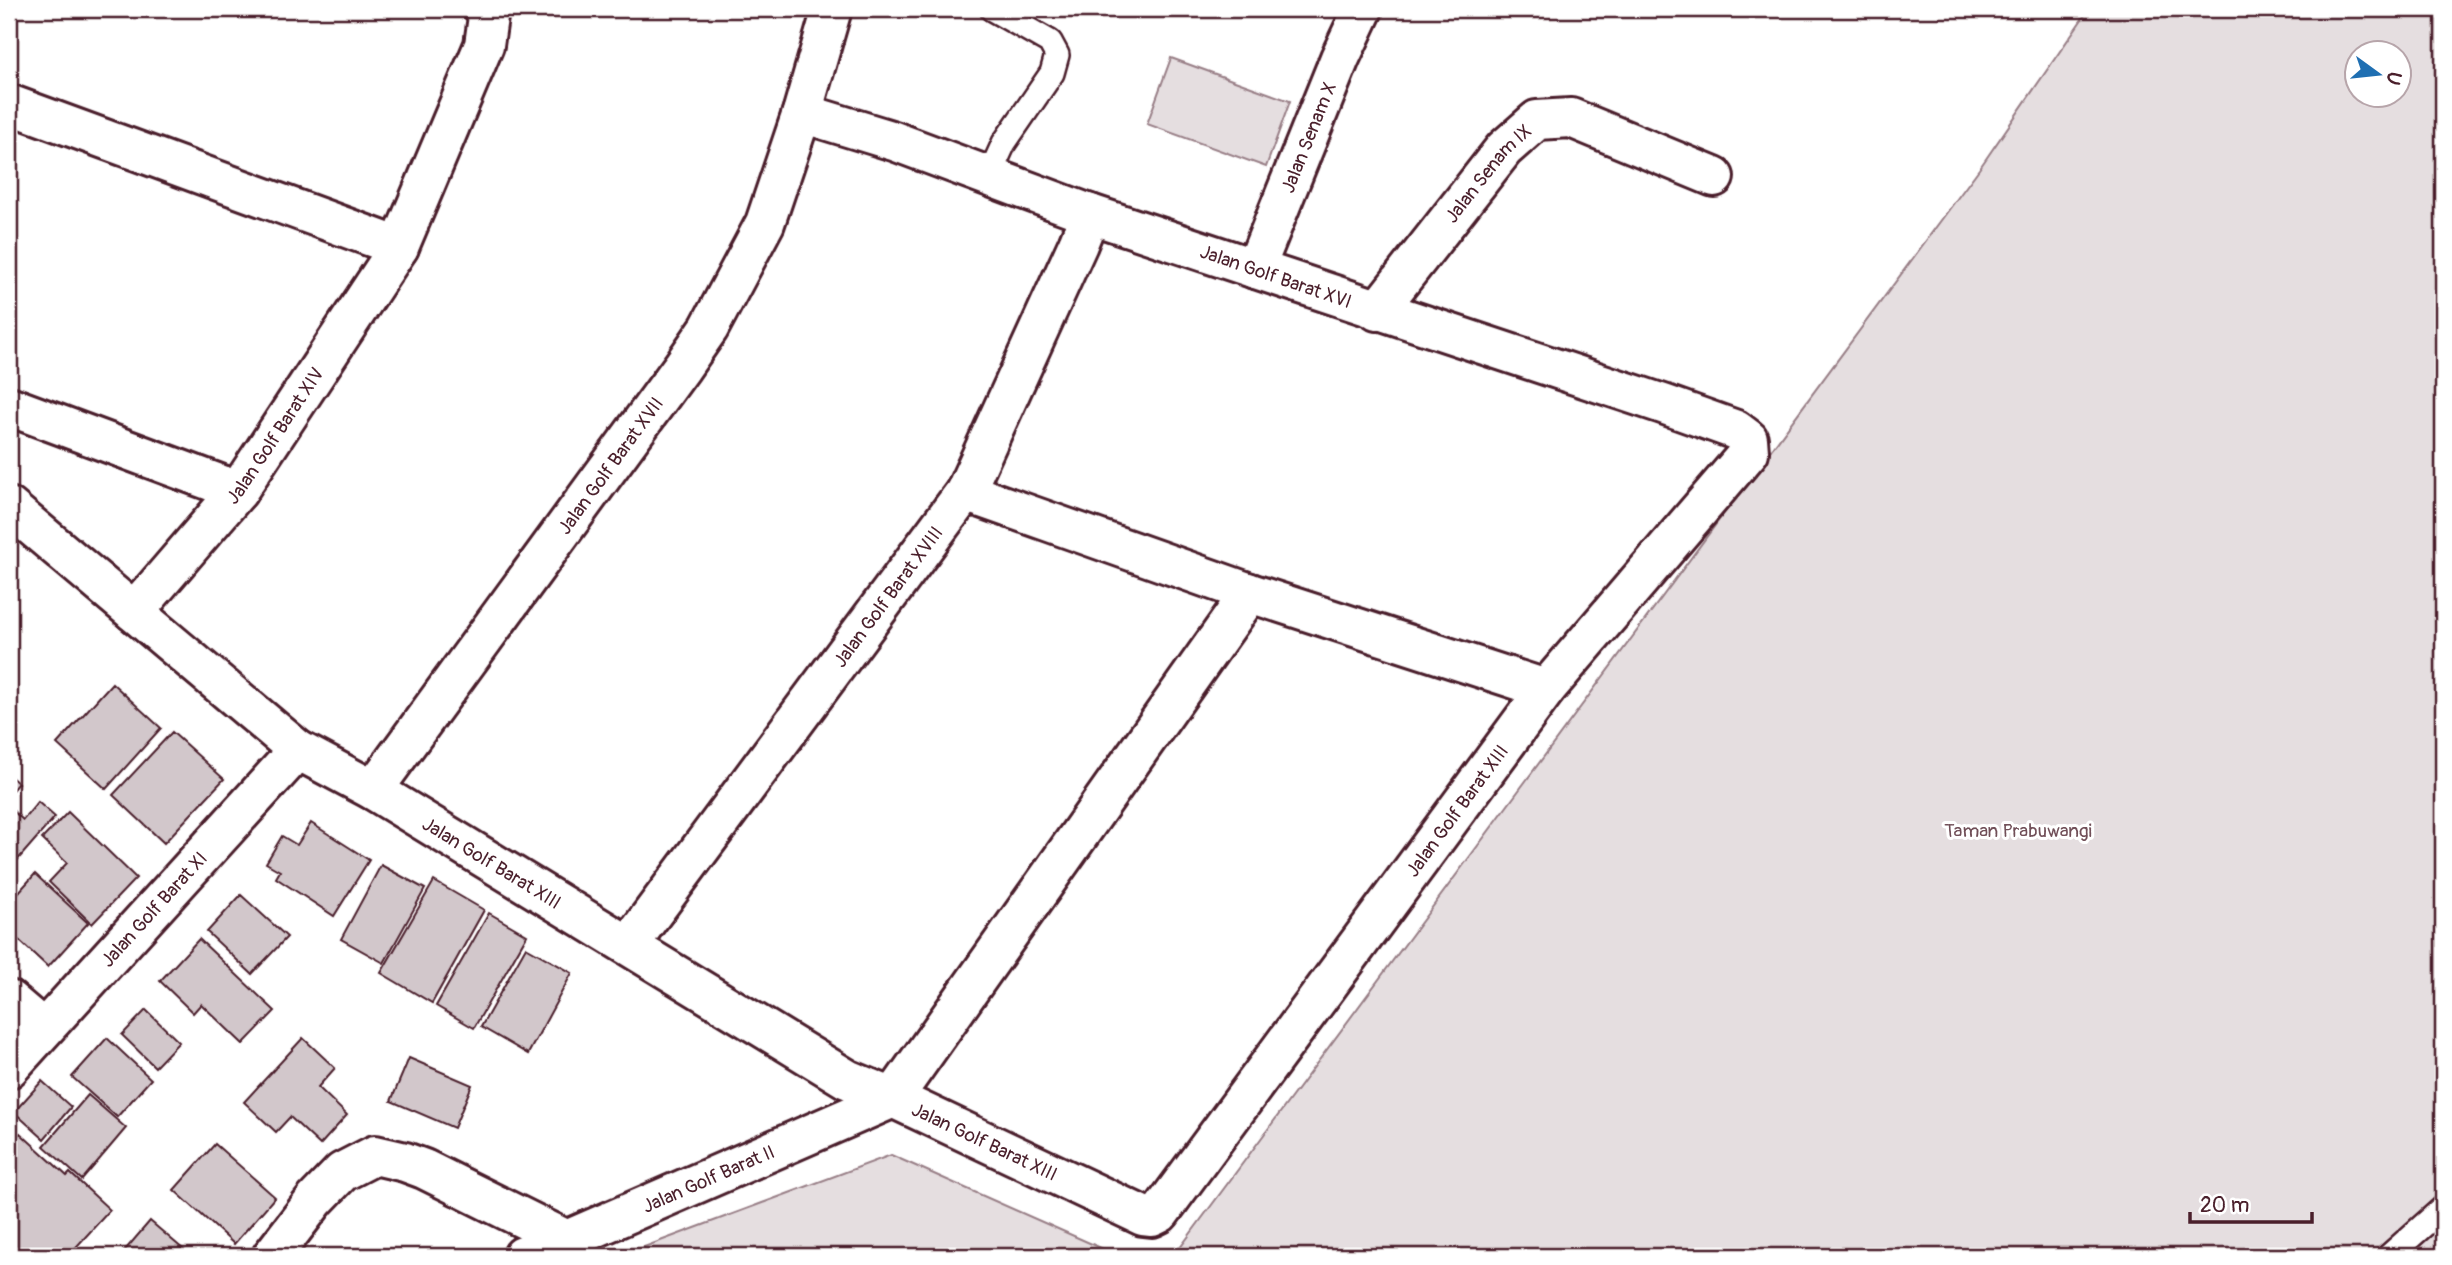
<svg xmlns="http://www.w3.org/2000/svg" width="2452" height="1265" viewBox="0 0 2452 1265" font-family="Pangolin,sans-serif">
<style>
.green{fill:#e5dee0;stroke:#987e86;stroke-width:2;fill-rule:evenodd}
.building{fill:#d2c7cb;stroke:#4a1f2b;stroke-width:2}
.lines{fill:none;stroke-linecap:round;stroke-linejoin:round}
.lane-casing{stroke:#4a1f2b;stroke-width:28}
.street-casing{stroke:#4a1f2b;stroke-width:44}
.lane{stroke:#fff;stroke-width:23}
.street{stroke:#fff;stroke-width:38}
.labels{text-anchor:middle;stroke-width:6;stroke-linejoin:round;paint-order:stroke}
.street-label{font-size:19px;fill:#4a1f2b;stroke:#fff}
.park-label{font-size:19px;fill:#714f58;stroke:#fff}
</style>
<rect width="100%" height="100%" fill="#fff"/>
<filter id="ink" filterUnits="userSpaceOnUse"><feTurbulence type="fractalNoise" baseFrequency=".0143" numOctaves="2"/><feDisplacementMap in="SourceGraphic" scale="14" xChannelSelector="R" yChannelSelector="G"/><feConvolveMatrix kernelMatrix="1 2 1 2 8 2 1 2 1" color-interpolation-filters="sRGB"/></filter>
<g filter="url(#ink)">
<path class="green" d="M2089,9h354v1247h-1269l805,-1087zM2358,52h42v42h-42z
M1171,58l119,43 -24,66 -119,-43z
M891,1155l228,101h-499z"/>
<path class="building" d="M112,683l49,45 -55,61 -49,-45z
M172,732l52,47 -60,64 -51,-48z
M9,775l9,8 -9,11z
M38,802l17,15 -41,47 -5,-5v-50l1,-1 13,12z
M68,812l68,66 -44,46 -43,-42 18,-19 -25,-24z
M311,823l58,37 -35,56 -58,-38 4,-7 -14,-8 16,-27 15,9z
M381,865l44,24 -41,74 -43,-24z
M35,874l53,49 -40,44 -39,-36v-28z
M434,881l50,29 -52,93 -51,-30z
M241,895l46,42 -35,37 -45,-42z
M489,913l38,22 -53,93 -38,-22z
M199,939l76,72 -32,33 -42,-40 -8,9 -33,-32z
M526,947l46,26 -44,81 -47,-27z
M146,1010l33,32 -24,25 -33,-32z
M107,1038l44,41 -34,38 -45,-40z
M303,1038l32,30 -17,19 29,28 -27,30 -30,-28 -14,15 -32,-30z
M409,1058l63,27 -18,43 -63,-27z
M42,1081l29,26 -27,32 -30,-27z
M88,1095l38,33 -44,52 -38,-34z
M20,1133l47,43 3,-3 40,37 -42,46h-59v-111z
M215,1144l60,53 -41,47 -60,-54z
M150,1221l41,35h-71z"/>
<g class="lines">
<defs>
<path id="lane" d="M989,176l15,-33 48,-70 5,-18 -7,-13 -58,-33
M2389,1256l54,-48"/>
<g id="street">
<path d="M9,104l390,143"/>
<path id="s1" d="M1255,269l85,-211 23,-49"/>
<path id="s2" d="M1377,311l127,-162 33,-29 34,-2 143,59"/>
<path d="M9,406l229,85"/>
<path d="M965,492l285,101 296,96"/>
<path id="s3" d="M9,507l289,243 75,40 474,289 46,19 250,118 9,1 8,-4 386,-524 203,-237 -1,-13 -12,-9 -73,-26 -573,-190 -196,-73 -92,-28"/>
<path id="s4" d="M134,612l104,-121 161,-244 85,-202 4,-28 -4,-8"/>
<path id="s5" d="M373,790l309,-423 27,-39 56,-105 37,-110 30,-104"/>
<path id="s6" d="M629,945l336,-453 113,-248 12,-30"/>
<path d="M9,1000l34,29"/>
<path id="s7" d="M9,1068l289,-318"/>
<path d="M272,1256l43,-56 27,-28 33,-17 30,7 19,7 143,71"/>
<path id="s8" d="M523,1256l44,-16 326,-142 357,-505"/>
</g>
</defs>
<use href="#lane" class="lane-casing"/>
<use href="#street" class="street-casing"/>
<use href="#lane" class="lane"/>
<use href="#street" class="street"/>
</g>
</g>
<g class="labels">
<g class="street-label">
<text dy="7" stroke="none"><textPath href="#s1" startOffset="142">Jalan Senam X</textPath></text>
<text dy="7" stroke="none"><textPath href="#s2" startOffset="177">Jalan Senam IX</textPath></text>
<text transform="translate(1276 276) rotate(19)" y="7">Jalan Golf Barat XVI</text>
<text dy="7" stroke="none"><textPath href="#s4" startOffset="226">Jalan Golf Barat XIV</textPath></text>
<text dy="7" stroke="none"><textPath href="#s5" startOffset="402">Jalan Golf Barat XVII</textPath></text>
<text dy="7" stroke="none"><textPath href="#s6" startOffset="434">Jalan Golf Barat XVIII</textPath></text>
<text dy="7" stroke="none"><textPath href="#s3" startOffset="1862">Jalan Golf Barat XIII</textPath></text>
<text dy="7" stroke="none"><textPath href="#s3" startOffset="602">Jalan Golf Barat XIII</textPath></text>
<text dy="7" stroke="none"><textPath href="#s7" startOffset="215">Jalan Golf Barat XI</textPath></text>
<text dy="7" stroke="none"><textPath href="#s3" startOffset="1169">Jalan Golf Barat XIII</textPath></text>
<text dy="7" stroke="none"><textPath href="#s8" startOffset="201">Jalan Golf Barat II</textPath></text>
</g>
<g class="park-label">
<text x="2018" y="837">Taman Prabuwangi</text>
</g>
</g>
<rect width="2452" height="1265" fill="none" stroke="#fff" stroke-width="35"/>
<rect x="18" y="18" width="2417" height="1230" fill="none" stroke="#4a1f2b" stroke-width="2.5" filter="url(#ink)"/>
<g transform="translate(2378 74) rotate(105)"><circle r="33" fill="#ffffff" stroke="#b7a5aa" stroke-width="2"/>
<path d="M0-5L12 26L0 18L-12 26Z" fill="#1f6fb2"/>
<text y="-10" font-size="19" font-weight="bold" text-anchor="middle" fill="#4a1f2b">U</text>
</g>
<path d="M2190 1212v10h122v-10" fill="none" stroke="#4a1f2b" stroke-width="3.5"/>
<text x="2200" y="1212" font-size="21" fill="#4a1f2b" stroke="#ffffff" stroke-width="5" paint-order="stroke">20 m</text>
</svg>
